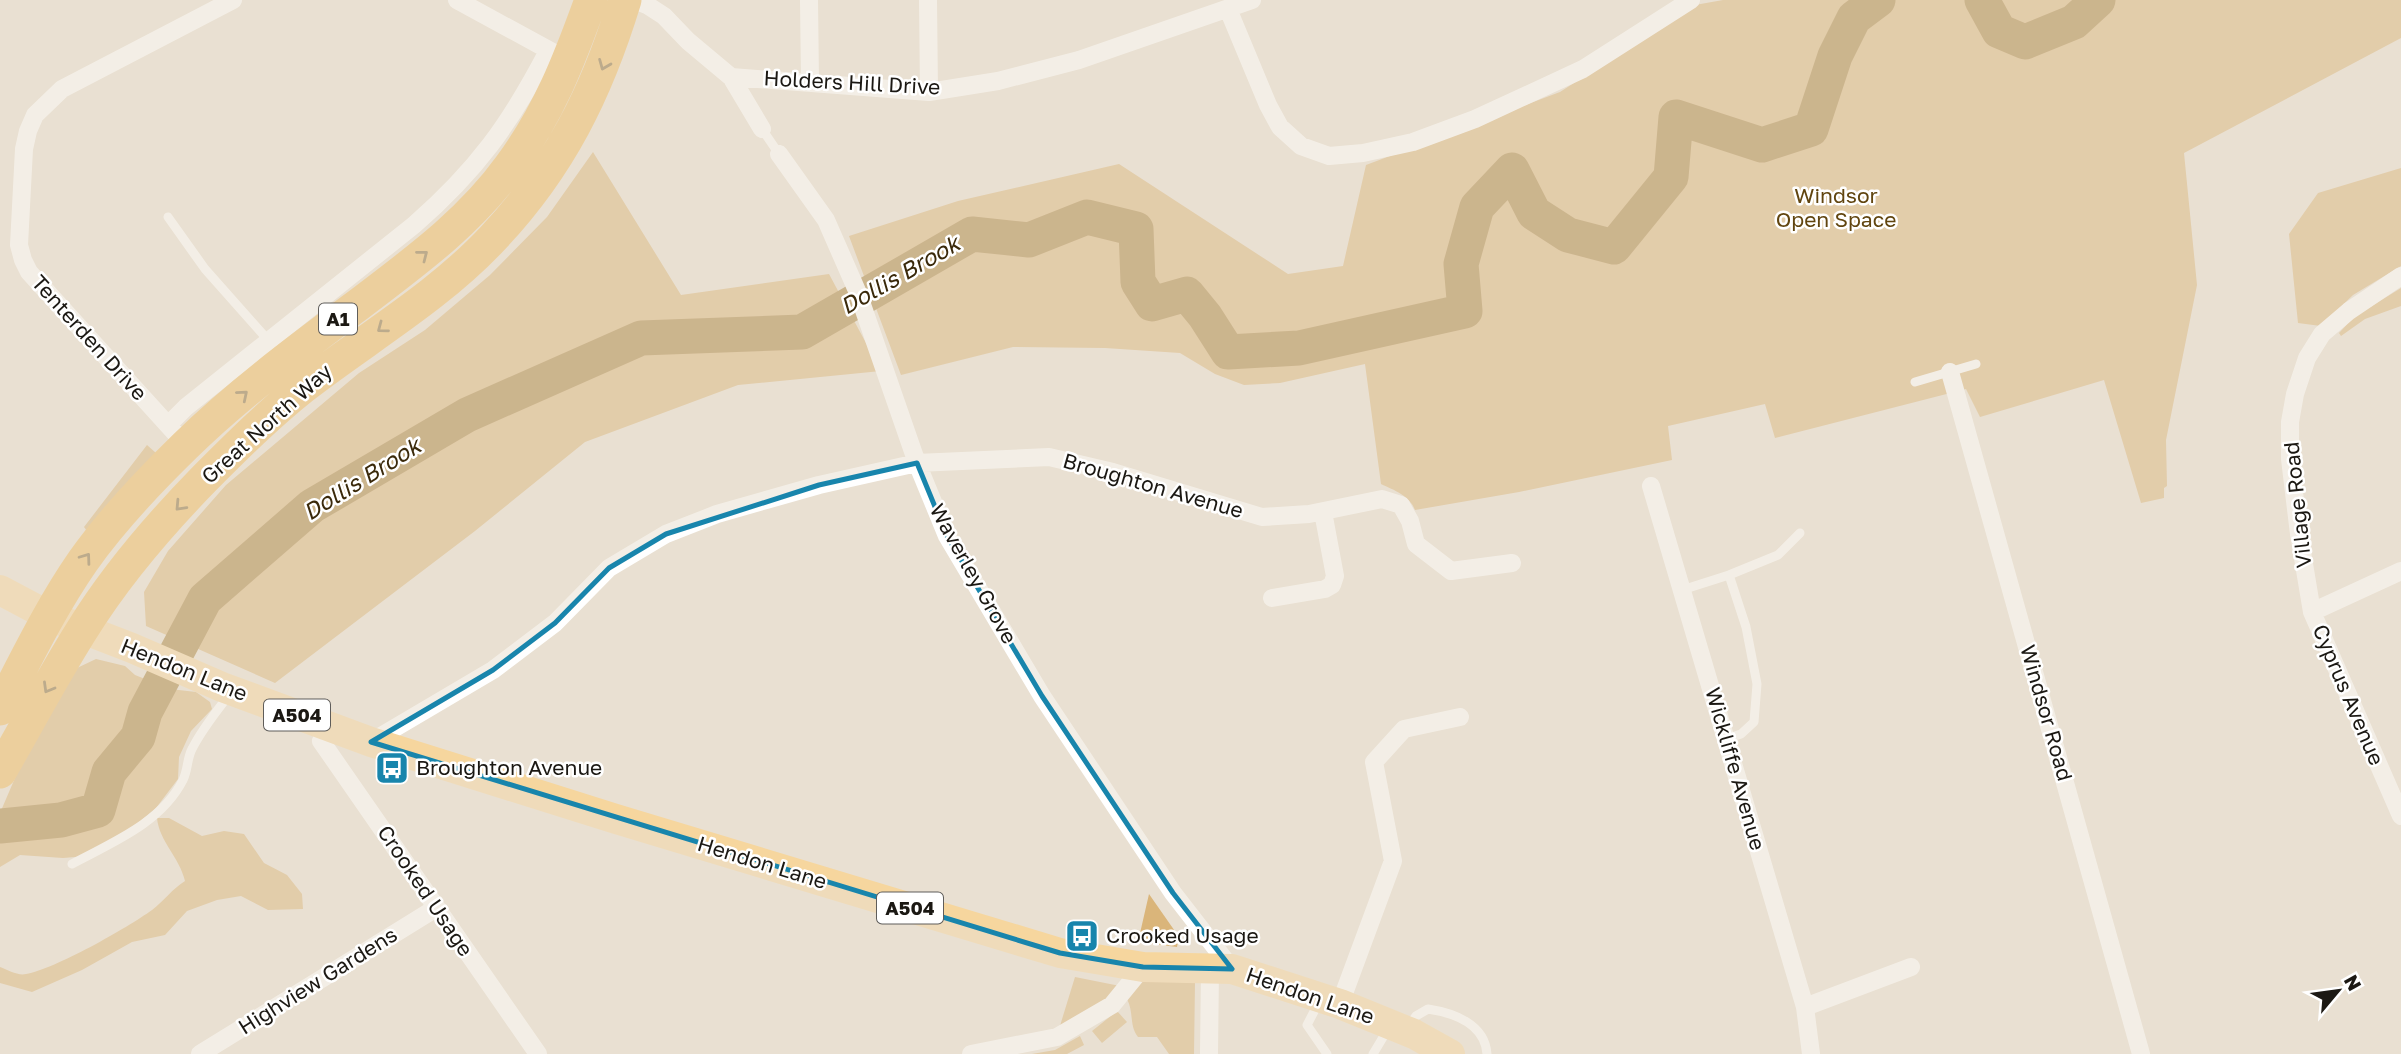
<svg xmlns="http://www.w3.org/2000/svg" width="2401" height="1054" viewBox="0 0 2401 1054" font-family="'Golos Text',sans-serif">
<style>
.green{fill:#dab57a}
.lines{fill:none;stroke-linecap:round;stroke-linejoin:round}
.river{stroke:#a7803b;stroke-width:35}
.lane{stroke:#fff;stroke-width:9}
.street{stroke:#fff;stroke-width:18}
.primary{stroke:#f6d69e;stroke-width:30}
.highway{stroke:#f0bb5e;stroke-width:33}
.oneway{stroke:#866a38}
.marked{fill:none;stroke:#1885ac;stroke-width:5;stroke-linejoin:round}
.labels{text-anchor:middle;stroke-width:5;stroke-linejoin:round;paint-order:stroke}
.shield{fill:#fff;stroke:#5f5d5a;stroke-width:2}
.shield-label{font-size:19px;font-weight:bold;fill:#1b1813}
.street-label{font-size:21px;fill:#1b1813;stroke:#fff}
.park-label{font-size:21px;fill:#61450f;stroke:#fff}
.poi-label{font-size:21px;fill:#1b1813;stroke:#fff;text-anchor:start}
.water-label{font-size:23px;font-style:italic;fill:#3a290a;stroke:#fff}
</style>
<rect width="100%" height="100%" fill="#e9e0d2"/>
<path class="green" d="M1723,0h678v38l-217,115 13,132 -31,155 1,46 -3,2v10l-23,5 -37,-123 -124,37 -14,-28 -191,49 -10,-34 -97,22 4,34 -153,32 -104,18c-5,-14 -21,-20 -34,-26l-16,-120 -85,19 -36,2 -29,-11 -35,-21 -75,-5 -92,-1 -112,28 -52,-139 109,-35 161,-37 169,110 55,-8 23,-101 194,-73 135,-87z
M593,152l88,143 148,-21 52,97 -143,14 -153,57 -110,89 -200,152 -129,-57 -2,-34 24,-41 58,-66 133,-112 66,-43 65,-55 57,-58z
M2401,168v98l-48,29 -32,31 -23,-3 -9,-89 29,-41z
M2401,288v18l-36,13 -24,17 -2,-3 15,-16z
M147,445l9,8 -69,78 -3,-4z
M96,659l29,7 10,9 35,14 26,3 14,10 2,7 -21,22 -12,26 -1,22 -22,29 -35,29 -34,19 -24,2 -43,-3 -20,12v-54l21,-49 56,-96z
M157,818h12l33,18 22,-5 20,3 20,29 23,12 15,19 1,15 -35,1 -27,-14 -24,4 -30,11 -22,24 -33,7 -50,28 -50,22 -32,-9v-16c8,3 18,9 26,7 29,-5 101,-46 126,-64 12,-9 20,-21 33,-29 -5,-23 -26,-40 -28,-63z
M1149,894l30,43 -2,10 -39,-5z
M1075,977l45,9 -10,13 -51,30z
M1141,980l54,2 -1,72h-25l-12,-17h-19c-9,-11 -4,-25 -11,-38z
M1117,1011l10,11 -25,21 -10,-12z
M1080,1036l4,9 -17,9h-35l23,-4z"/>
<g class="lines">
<path class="river" d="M1982,0l17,31 26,11 49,-20 24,-22
M0,826l61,-6 37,-10 11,-38 29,-35 7,-25 60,-113 107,-93 155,-91 174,-77 161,-6 170,-98 57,6 58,-23 49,12 2,53 14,22 35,-10 18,22 23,36 71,-4 166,-37 -4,-47 16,-57 35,-37 22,43 34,22 46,12 57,-70 5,-60 86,28 49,-16 24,-73 19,-38 24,-18"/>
<path class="lane" d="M762,129l17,25
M168,217l37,52 63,71
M1915,382l61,-18
M1682,590l47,-15 49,-20 22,-22
M1726,739l15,-5 13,-12 3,-38 -11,-57 -17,-52
M72,864c41,-22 89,-41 111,-84 5,-10 4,-22 9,-31 10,-20 24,-37 37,-54
M1319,1002l-12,23 20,29
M1408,1027l8,-11 12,-7c26,4 57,15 59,45
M1373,1054l15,-25"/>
<path class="street" d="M457,0l99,54
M634,0l13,5 17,11 24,25 43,36 198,15 69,-11 81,-21 173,-60
M809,0l1,81
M928,0l1,92
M1228,9l40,96 12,22 21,19 28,10 34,-3 50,-11 62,-23 108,-50 108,-69
M731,77l31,52
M779,154l47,66 32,73 59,170 30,73 95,160 131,197 59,76
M2401,276l-52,35 -27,23 -15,24 -12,36 -5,28v37l9,75 13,78 89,204
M1950,372l191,682
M168,425l18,-18 228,-182c63,-55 96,-101 134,-174
M186,445l-157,-173 -6,-12 -4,-15 5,-96 4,-18 7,-16 27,-26 171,-89
M1651,486l154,521 6,47
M1272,598l53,-9 7,-4 3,-9 -12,-64
M2312,612l89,-41
M329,727l-8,14 217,313
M371,742l122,-72 62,-47 54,-55 57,-34 51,-20 102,-29 98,-22 132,-6 64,15 149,45 47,-3 73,-15 19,6 9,16 6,23 35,27 61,-8
M1340,1004l53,-143 -19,-99 30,-33 56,-12
M1805,1007l106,-40
M200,1054l236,-146
M971,1054l86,-17 55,-32 31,-38
M1209,1054l1,-85"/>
<path class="primary" d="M0,590l49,26 83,32 90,39 149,55 245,77 444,134 83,14 89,2 108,35 74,30 36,20"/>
<path class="highway" d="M0,709c26,-50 51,-102 83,-148 29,-41 66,-80 102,-115 53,-52 114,-97 173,-141 55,-42 111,-82 152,-139 39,-53 59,-105 81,-166
M0,772c27,-47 53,-96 82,-142 34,-55 78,-106 123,-152 31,-31 63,-63 97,-90 63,-49 136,-91 191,-150 67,-71 104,-146 132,-238"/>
</g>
<defs><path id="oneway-chevron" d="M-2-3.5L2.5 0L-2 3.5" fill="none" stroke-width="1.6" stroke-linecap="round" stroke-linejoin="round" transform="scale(1.75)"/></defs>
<g class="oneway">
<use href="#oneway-chevron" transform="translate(604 65) rotate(112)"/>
<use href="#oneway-chevron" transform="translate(423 255) rotate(-38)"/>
<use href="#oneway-chevron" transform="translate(382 328) rotate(143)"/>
<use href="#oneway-chevron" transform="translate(243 395) rotate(-40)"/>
<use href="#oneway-chevron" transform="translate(180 506) rotate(133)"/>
<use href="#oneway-chevron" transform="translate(86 558) rotate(-54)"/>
<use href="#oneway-chevron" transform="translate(48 688) rotate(120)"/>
</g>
<path d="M0 0H2401V1054H0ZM917,463l30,73 95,160 131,197 59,76 -89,-2 -83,-14 -689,-211 122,-72 62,-47 54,-55 57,-34 153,-49z" fill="#e9e0d2" fill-opacity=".55" fill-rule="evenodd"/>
<path class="marked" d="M917,463l30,73 95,160 131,197 59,76 -89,-2 -83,-14 -689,-211 122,-72 62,-47 54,-55 57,-34 153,-49z"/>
<defs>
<symbol id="bus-square" viewBox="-11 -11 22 22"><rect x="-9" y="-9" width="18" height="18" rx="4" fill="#1885ac" stroke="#fff"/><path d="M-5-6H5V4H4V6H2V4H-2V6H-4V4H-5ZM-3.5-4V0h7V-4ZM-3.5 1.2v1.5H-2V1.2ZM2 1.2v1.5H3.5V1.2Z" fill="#fff"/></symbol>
</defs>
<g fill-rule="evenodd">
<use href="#bus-square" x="373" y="749" width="38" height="38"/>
<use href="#bus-square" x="1063" y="917" width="38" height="38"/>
</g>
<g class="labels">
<g class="shield">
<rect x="319" y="303.5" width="38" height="31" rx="5"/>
<rect x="264" y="699.5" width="66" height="31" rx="5"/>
<rect x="877" y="892.5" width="66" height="31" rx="5"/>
</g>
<g class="shield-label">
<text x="338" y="326">A1</text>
<text x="297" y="722">A504</text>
<text x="910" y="915">A504</text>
</g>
<g class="street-label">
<text transform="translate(852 83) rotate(3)" y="7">Holders Hill Drive</text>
<text transform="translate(89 338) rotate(48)" y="7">Tenterden Drive</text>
<text transform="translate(267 424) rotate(-42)" y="7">Great North Way</text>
<text transform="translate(1153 486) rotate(16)" y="7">Broughton Avenue</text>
<text transform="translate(2298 505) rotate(-96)" y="7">Village Road</text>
<text transform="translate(973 574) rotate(61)" y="7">Waverley Grove</text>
<text transform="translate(184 670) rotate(22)" y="7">Hendon Lane</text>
<text transform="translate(2348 695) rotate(67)" y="7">Cyprus Avenue</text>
<text transform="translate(2046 713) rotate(74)" y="7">Windsor Road</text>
<text transform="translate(1735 769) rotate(74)" y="7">Wickliffe Avenue</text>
<text transform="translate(762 863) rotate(17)" y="7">Hendon Lane</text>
<text transform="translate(425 891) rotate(56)" y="7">Crooked Usage</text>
<text transform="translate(318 981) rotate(-32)" y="7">Highview Gardens</text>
<text transform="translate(1310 996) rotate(19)" y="7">Hendon Lane</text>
</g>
<g class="park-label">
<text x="1836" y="203">Windsor<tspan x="1836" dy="24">Open Space</tspan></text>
</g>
<g class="poi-label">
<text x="416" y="775">Broughton Avenue</text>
<text x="1106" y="943">Crooked Usage</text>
</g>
<g class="water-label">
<text transform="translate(900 275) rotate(-30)" y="8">Dollis Brook</text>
<text transform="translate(362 479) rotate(-32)" y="8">Dollis Brook</text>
</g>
</g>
<g transform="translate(2338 991) rotate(61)" stroke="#ffffff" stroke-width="5" paint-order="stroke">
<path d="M0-5L12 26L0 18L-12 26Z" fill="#1b1813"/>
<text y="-10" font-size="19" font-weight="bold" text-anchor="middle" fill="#1b1813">N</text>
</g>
</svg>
